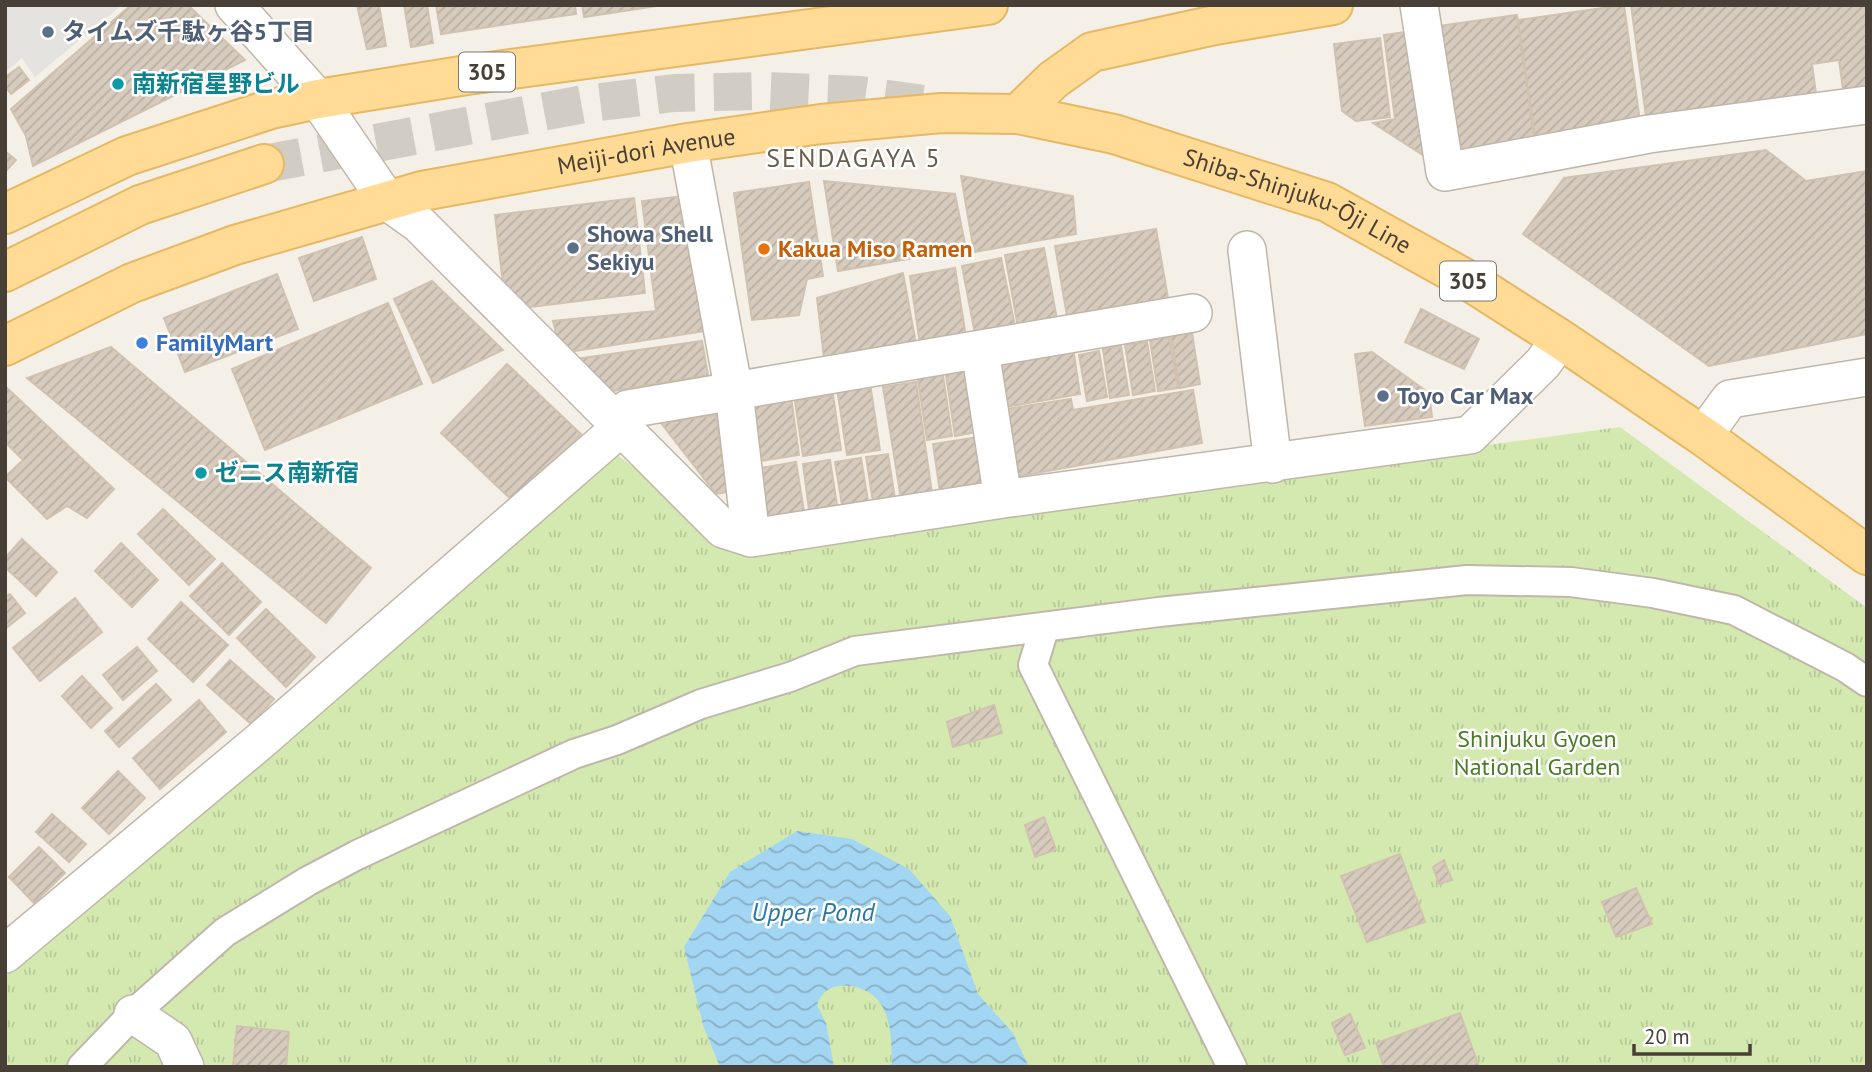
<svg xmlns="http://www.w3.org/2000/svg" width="1872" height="1072" viewBox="0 0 1872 1072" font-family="'PT Sans','Noto Sans JP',sans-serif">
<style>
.park{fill:url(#park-tufts)}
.parking{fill:#e5e3e0}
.water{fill:url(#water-waves)}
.building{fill:url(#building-hatch);stroke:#d1c2b0;stroke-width:2}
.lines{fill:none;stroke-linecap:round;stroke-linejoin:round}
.primary-tunnel{stroke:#d2cdc4;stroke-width:38;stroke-dasharray:38 19;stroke-linecap:butt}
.pedestrian-casing{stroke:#c0b7aa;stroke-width:32}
.minor-casing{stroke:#c0b7aa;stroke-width:40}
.primary-casing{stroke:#e6b864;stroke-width:42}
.pedestrian{stroke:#fff;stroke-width:28}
.minor{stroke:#fff;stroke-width:37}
.primary{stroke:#ffdb96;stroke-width:38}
.service-dot{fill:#5c6f8a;stroke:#fff;stroke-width:2.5}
.culture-dot{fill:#0f9aa8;stroke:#fff;stroke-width:2.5}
.food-dot{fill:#e8710a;stroke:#fff;stroke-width:2.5}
.shop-dot{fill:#3f7fe0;stroke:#fff;stroke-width:2.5}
.labels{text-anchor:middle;stroke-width:5;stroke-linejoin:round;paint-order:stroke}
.shield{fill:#fff;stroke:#7f7972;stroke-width:2}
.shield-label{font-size:23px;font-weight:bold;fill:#484036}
.service-label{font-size:24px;font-weight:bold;fill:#4e5e75;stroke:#fff;text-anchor:start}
.culture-label{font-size:24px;font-weight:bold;fill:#0d838f;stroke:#fff;text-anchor:start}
.street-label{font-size:24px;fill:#484036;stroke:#fff}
.food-label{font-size:24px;font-weight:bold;fill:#c56008;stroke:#fff;text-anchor:start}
.shop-label{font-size:24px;font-weight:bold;fill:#366cbe;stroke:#fff;text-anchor:start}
.park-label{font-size:24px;fill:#4c7b28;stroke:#fff}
.neighbourhood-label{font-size:26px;letter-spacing:2px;fill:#6b5d4d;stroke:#fff}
.water-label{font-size:26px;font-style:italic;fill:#2a78a6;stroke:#fff}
</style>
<defs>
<pattern id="park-tufts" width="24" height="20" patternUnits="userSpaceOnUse" patternTransform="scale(1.75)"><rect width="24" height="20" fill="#d3e9b0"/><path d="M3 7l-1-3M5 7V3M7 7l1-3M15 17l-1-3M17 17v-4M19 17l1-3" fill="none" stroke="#b7c998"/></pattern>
<pattern id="water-waves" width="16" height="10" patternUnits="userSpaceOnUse" patternTransform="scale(1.75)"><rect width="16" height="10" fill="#a3d6f2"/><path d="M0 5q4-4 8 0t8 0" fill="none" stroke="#87afc5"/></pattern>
<pattern id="building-hatch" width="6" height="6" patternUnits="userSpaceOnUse" patternTransform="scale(1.75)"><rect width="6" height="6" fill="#d6cbbd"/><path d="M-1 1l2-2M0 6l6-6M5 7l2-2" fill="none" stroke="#b9afa3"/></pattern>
</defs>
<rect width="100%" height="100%" fill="#f4f0e8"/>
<path class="park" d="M1620,427l247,181v459h-1862v-90l608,-525 130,95z"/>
<path class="parking" d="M5,5h117l-87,72 -13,-19 -17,14z"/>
<path class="water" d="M797,831l55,8 57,30 41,47 28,78 35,39 16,34h-141l4,-4c-1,-20 0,-43 -12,-60 -14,-21 -55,-26 -63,2l9,18 8,44h-114l-17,-42 -19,-78 46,-75z"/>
<path class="building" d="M131,5h57l57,55 -212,106 -7,-30 -15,-27z
M357,5h22l7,41 -19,3z
M404,5h23l6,38 -22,4z
M436,5h139l1,9 -135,20z
M582,5h81l-79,12z
M1624,5l17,124 -105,15 -18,-124z
M1631,5h236v89l-23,3 -5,-37 -27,4 5,37 -170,23z
M1517,15l18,130 -80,11 -17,-130z
M1413,31l13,126 -53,-34 22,-4 -11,-84z
M1380,38l10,79 -34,4 -14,-10 -8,-67z
M19,67l10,13 -18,14 -6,-8v-9z
M1766,150l40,31 61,-10v163l-158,32 -186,-132 41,-56z
M5,151l11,9 -11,12z
M961,176l112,20 3,38 -102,18z
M824,181l131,13 11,55 -128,22z
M809,182l14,94 -16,3 -8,36 -47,5 -18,-127z
M690,195l22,135 -151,23 -8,-32 103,-10 -14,-110z
M634,198l11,95 -139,17 -11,-95z
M1156,229l12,69 -101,18 -12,-70z
M362,237l14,42 -62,22 -15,-43z
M1044,248l13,72 -39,7 -13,-72z
M1001,258l14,68 -40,8 -13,-68z
M955,268l11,69 -46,7 -10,-68z
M903,273l14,76 -92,18 -8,-69z
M277,274l21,55 -113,43 -21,-54z
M432,281l71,69 -70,33 -39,-84z
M388,303l34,81 -157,66 -33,-81z
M1421,309l58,30 -15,30 -59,-27z
M1192,333l8,51 -20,4 -9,-52z
M1169,337l9,51 -20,3 -8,-51z
M702,341l6,34 -100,17 -32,-33z
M1147,342l8,49 -22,4 -8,-50z
M1121,346l8,49 -19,3 -7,-49z
M111,347l260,221 -45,55 -299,-245z
M1073,348l7,46 -80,14v-48z
M1099,351l8,46 -20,4 -8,-46z
M1372,352l57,41 3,24 -67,9 -10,-72z
M507,364l74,70 -66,69 -74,-70z
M967,365l10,67 -22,4 -10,-68z
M942,369l10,67 -25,4 -10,-67z
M916,382l16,111 -31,6 -18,-112z
M870,383l10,67 -33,5 -10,-67z
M5,386l109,103 -27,29 -20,-12 -20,13 -42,-42 18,-17 -18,-18z
M1193,390l9,53 -187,34 -15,-67 71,-11 2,11z
M833,395l8,55 -38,6 -8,-55z
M791,397l8,58 -46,7 -9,-58z
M716,415l11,77 -11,2 -55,-71z
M979,437l7,48 -46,7 -7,-48z
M888,454l7,45 -22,3 -7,-45z
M861,458l7,43 -26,4 -7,-43z
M830,460l7,45 -28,5 -6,-46z
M796,462l8,49 -42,7 -8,-49z
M163,509l52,50 -26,26 -51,-51z
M22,539l35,33 -21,24 -31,-29v-9z
M121,543l37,37 -26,27 -37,-36z
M222,563l39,39 -32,33 -39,-39z
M10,594l15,19 -20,16v-32z
M75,598l27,34 -62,49 -27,-33z
M181,602l47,43 -35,37 -45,-43z
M266,609l49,48 -29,30 -49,-49z
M137,647l20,24 -34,29 -20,-25z
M230,660l44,39 -23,25 -44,-39z
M82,676l30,32 -21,20 -29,-32z
M156,684l15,16 -52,47 -14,-16z
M199,700l27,32 -66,57 -27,-31z
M994,705l8,28 -49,14 -6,-25z
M118,771l27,27 -36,36 -27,-26z
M52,814l34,30 -17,18 -33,-30z
M1044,817l12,33 -21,7 -10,-32z
M39,847l26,26 -31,30 -25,-26z
M1400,854l25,68 -58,20 -26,-66z
M1444,860l8,20 -13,4 -6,-17z
M1636,888l16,36 -36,13 -14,-35z
M1460,1013l19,54h-95l-8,-24z
M1350,1014l15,34 -20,7 -13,-32z
M237,1026l52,6 -3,35h-53z"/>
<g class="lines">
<path class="primary-tunnel" d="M264,164l320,-60 90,-11 91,-2 95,4 78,11"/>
<defs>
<path id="pedestrian" d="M1044,629l-11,36 199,402
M82,1067l51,-53 92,-82 83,-51 49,-26 217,-101 43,-14 84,-36 89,-27 65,-26 304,-39 308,-32 104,2 82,11 81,17 111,57 22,15"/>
<path id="minor" d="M234,5l84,94 70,103 31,22 304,305 28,9
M1419,5l26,167 204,-38 218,-29
M688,143l46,249 17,146 252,-39 467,-64 73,-72 17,-24
M1247,250l26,214
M980,350l23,149
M1703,436l27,-37 137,-22
M5,954l254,-212 360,-313 9,-20 565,-96
M133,1014l40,27 12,26"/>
<g id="primary">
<path d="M1018,114l35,-34 39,-28 123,-27 118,-20"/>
<path d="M5,214l122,-58 144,-47 47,-10 149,-24 521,-70"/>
<path d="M5,272l135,-67 124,-41"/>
<path id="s1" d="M5,346l127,-63 103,-38 187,-54 266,-48 133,-19 120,-11 77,1 96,20 213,68 144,80 89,57 143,97 164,119"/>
</g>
</defs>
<use href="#pedestrian" class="pedestrian-casing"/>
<use href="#minor" class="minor-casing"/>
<use href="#primary" class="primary-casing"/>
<use href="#pedestrian" class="pedestrian"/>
<use href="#minor" class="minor"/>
<use href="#primary" class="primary"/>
</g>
<g class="service-dot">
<circle cx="48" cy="32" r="7"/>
<circle cx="573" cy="248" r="7"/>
<circle cx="1383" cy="396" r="7"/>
</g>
<g class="culture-dot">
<circle cx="118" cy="84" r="7"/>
<circle cx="201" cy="473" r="7"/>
</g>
<circle class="food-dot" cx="764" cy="249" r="7"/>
<circle class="shop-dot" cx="142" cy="343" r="7"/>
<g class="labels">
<g class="shield">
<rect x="459" y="52.5" width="56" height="39" rx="5"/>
<rect x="1440" y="261.5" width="56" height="39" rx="5"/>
</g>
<g class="shield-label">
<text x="487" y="80">305</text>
<text x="1468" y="289">305</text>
</g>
<g class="service-label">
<text x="62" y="40">タイムズ千駄ヶ谷5丁目</text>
<text x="587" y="242">Showa Shell<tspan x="587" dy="28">Sekiyu</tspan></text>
<text x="1397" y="404">Toyo Car Max</text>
</g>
<g class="culture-label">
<text x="132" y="92">南新宿星野ビル</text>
<text x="215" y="481">ゼニス南新宿</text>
</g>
<g class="street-label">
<text dy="8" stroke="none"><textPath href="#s1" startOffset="674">Meiji-dori Avenue</textPath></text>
<text dy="8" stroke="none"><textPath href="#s1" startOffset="1342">Shiba-Shinjuku-Ōji Line</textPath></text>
</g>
<g class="food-label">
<text x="778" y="257">Kakua Miso Ramen</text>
</g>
<g class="shop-label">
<text x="156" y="351">FamilyMart</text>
</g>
<g class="park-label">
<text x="1537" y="747">Shinjuku Gyoen<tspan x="1537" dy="28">National Garden</tspan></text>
</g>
<g class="neighbourhood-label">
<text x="854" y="167">SENDAGAYA 5</text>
</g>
<g class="water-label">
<text x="813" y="921">Upper Pond</text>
</g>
</g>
<rect width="1872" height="1072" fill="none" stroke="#484036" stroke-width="14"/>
<path d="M1634 1044v10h116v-10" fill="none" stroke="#484036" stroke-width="3.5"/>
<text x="1644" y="1044" font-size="21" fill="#484036" stroke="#ffffff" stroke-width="5" paint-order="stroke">20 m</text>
</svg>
